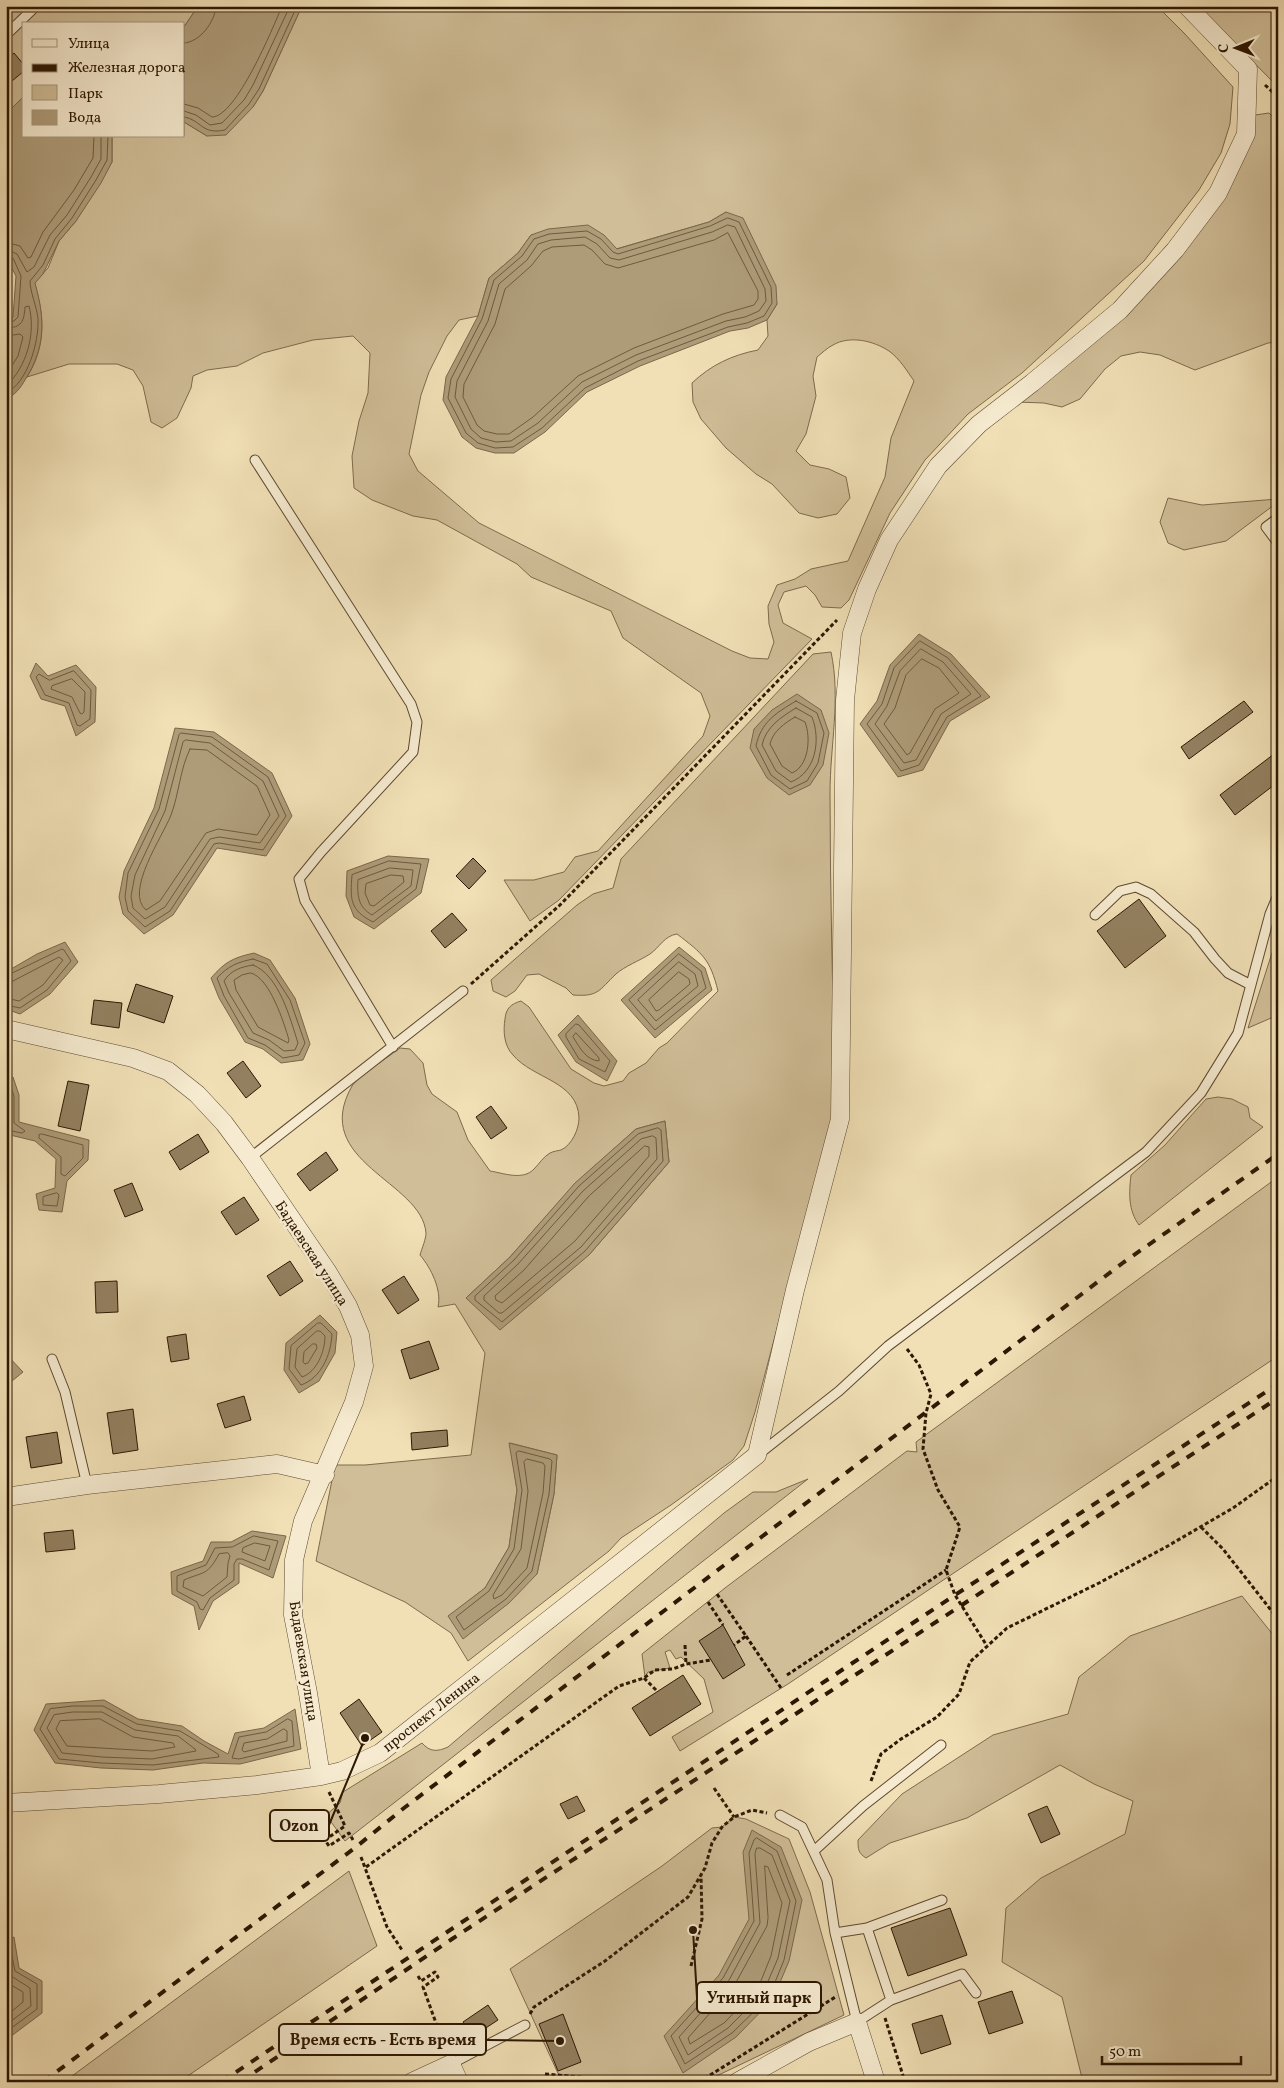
<svg xmlns="http://www.w3.org/2000/svg" width="1284" height="2088" viewBox="0 0 1284 2088" font-family="Vollkorn,serif">
<style>
.green{fill:#d0be98;stroke:#7e6a4e;fill-rule:evenodd}
.water{fill:#ae9c79;stroke:#7a674a}
.lines{fill:none;stroke-linecap:round;stroke-linejoin:round}
.shore{stroke:#6e5a3e;stroke-width:1}
.building{fill:#938060;stroke:#2d1703}
.lane-casing{stroke:#5e4930;stroke-width:11}
.street-casing{stroke:#5e4930;stroke-width:19}
.path{stroke:#2d1703;stroke-width:3;stroke-dasharray:4 2.5;stroke-linecap:butt}
.lane{stroke:#f6ebd0;stroke-width:9}
.street{stroke:#f6ebd0;stroke-width:18}
.rail{stroke:#2d1703;stroke-width:4;stroke-dasharray:9 9;stroke-linecap:butt}
.labels{text-anchor:middle;stroke-width:5;stroke-linejoin:round;paint-order:stroke}
.street-label{font-size:15px;fill:#2d1703;stroke:#f6ebd0}
.leader{fill:none;stroke:#2d1703;stroke-width:2}
.callout-dot{fill:#2d1703;stroke:#f6ebd0;stroke-width:2}
.callout{fill:#f6ebd0;stroke:#2d1703;stroke-width:2}
.callout-label{font-size:16px;text-anchor:middle;font-weight:bold;fill:#2d1703}
</style>
<rect width="100%" height="100%" fill="#f1e0b6"/>
<filter id="stains"><feTurbulence type="fractalNoise" baseFrequency=".004" numOctaves="4"/><feColorMatrix values="0 0 0 0 .2 0 0 0 0 .09 0 0 0 0 .02 0 0 0 .5 -.17"/></filter>
<radialGradient id="worn" r=".72"><stop offset=".6" stop-color="#630" stop-opacity="0"/><stop offset="1" stop-color="#630" stop-opacity=".3"/></radialGradient>
<path class="green" d="M6,6h192l-14,21v-3h-160v72l-18,18z
M302,6h855l27,27 49,54 -3,37 -9,29 -22,37 -55,71 -122,112 -54,41 -43,46 -35,53 -41,87 -8,8 -19,-1 -7,-12 -9,-9 -22,6 -6,13 5,18 29,16 -253,261 -29,21 -26,-41h30l30,-8 11,-15 23,-6 105,-115 7,-20 -9,-23 -78,-55 -12,-27 -80,-34 -14,-13 -80,-44 -24,-4 -41,-16 -18,-12 -2,-32 7,-35 9,-28 2,-40 -17,-17 -40,4 -50,13 -26,13 -30,4 -14,6 -2,12 -14,30 -15,10 -11,-6 -8,-36 -10,-16 -16,-6h-48l-42,13c19,-30 18,-62 7,-94l14,-15 11,-27 17,-20 36,-59v-26h72v-14l23,14 46,-29 10,-16zM726,212l51,92 -10,16 1,16 -10,14c-26,5 -47,15 -66,33l1,19 8,17 25,29 30,26 16,10 27,29 19,5 19,-4 13,-16 -4,-21 -17,-8 -19,-4 -14,-14 10,-17 10,-38 -3,-20 4,-19c5,-4 10,-9 16,-12 17,-10 41,-4 56,6 11,8 18,20 25,30l-23,57 -6,39 -37,84 -37,8 -16,10 -18,6 -9,21 1,18 5,18 -6,17 -18,-1 -18,-7 -253,-128 -61,-52 -9,-17 12,-59 8,-23 18,-36 12,-16 19,-4 11,-38 29,-25 13,-18h73l12,14 93,-27z
M1198,6h80v81z
M1269,113l9,9v220l-10,1 -73,27 -35,-15 -20,-3 -19,4 -16,13 -25,30 -18,8 -18,-4 -28,-1 49,-35 129,-132 61,-120z
M1168,498l34,7 76,-6v3l-52,39 -42,9 -16,-7 -8,-21z
M831,652c10,46 -1,95 -1,141 0,101 3,203 5,304l-4,26 -76,289 -11,34 -11,14 -62,45 -50,33 -12,13 -141,110 -17,-28 -46,-31 -89,-41 19,-96h30l106,-10 14,-102 -30,-49 -17,3c4,-17 -7,-39 -18,-52 2,-7 6,-16 6,-22 -4,-52 -117,-71 -74,-147 5,-9 38,-30 48,-38l10,1 13,14 4,22 5,9 25,18 11,28 22,31c13,2 33,10 44,-2 6,-6 9,-12 16,-16 4,-2 7,-2 11,-3 11,-5 18,-21 18,-32 -1,-37 -46,-39 -66,-63 -9,-9 -10,-24 -8,-36 1,-11 6,-15 16,-18l8,6 42,62 23,14 10,3 19,-5 6,-8 17,-10 13,-15 8,-5 51,-52c-8,-32 -15,-37 -41,-57 -13,2 -17,13 -27,20 -11,7 -25,12 -34,20 -17,16 -17,23 -43,21l-7,-7 -27,-14 -12,1 -12,16 -9,6 -13,-6 -2,-11 86,-75 16,-11 20,-6 8,-29 192,-205zM665,1121l4,41 -80,93 -123,43 44,-41 66,-74 60,-54zM510,1443l47,12 -3,39 -17,80 -88,42 36,-28 24,-41 8,-57z
M1278,934v81l-30,13z
M1218,1097l14,2 16,8 2,11 13,9 -124,98c-11,-15 -10,-32 -8,-50l34,-30 41,-46z
M1278,1177v179l-490,328 -108,67 -8,-14 41,-25 -9,-33 -23,-22 -5,2 -6,-9 -5,2 5,16 -22,4 -3,5 -3,-23 83,-66 182,-137 10,1 -1,-10z
M808,1479l-409,320 -54,42 -19,-26 14,-12 3,-11 79,-49c8,9 15,9 26,4l276,-234 29,-21h23z
M1242,1596l36,45v441h-195l-21,-85 -60,-35 4,-54 35,-30 84,-44 8,-33 -39,-17 -34,-19 -93,53 -77,25 -24,15c-8,-5 -8,-9 -8,-18l44,-46 91,-59 75,-21 11,-37 51,-41z
M734,1817l12,2 43,20 21,53 34,123 -140,67h-142l-52,-113 152,-103 50,-38 10,-1z
M349,1871l28,75 -198,136h-115z"/>
<path class="water" d="M198,6h104l-39,85 -10,16 -27,28 -19,1 -23,-14v-95z
M24,96v40h88v26l-11,21 -25,38 -17,20 -16,33 -8,9c10,36 11,64 -10,97 -4,7 -10,16 -19,18v-81h7l3,-41 -10,-19v-143z
M726,212l17,6 33,68 1,18 -10,16 -19,8 -18,3 -90,35 -53,26 -42,40 -31,21h-19l-19,-5 -14,-11 -19,-37 3,-23 32,-61 11,-38 29,-25 13,-18 17,-6 40,-4 16,10 13,14 92,-27z
M919,634l32,20 39,43 -40,24 -27,49 -25,7 -38,-53 17,-23 13,-36z
M36,663l12,13 28,-11 20,22 -1,35 -19,14 -11,-30 -24,-7 -11,-23z
M797,694l24,16 8,23 -6,32 -13,20 -21,10 -22,-17 -17,-30 4,-19 18,-19z
M175,728l39,4 58,41 20,43 -26,40 -49,-8 -44,67 -29,19 -21,-20 -4,-17 5,-26 30,-63z
M388,856l41,3 -8,34 -47,36 -20,-12 -8,-21 1,-25z
M65,942l13,20 -28,32 -30,20 -14,-5v-37l31,-18z
M679,947l26,21 7,22 -57,48 -34,-38z
M254,953l16,7 25,38 15,46 -7,16 -22,3 -18,-14 -18,-7 -26,-44 -8,-20c14,-16 21,-20 43,-25z
M578,1015l39,46 -10,20 -31,-19 -18,-27z
M13,1077l6,18v27l70,18 -1,20 -21,21 -5,31 -23,-2 -3,-16 19,-6 1,-29 -21,-18 -29,-7v-56z
M665,1121l4,41 -80,93 -89,75 -34,-32 44,-41 65,-74 61,-54z
M320,1315l17,17 -2,21 -16,28 -20,12 -15,-23 2,-27z
M6,1354l17,18 -17,14z
M509,1443l48,12 -3,39 -17,80 -28,29 -46,36 -15,-23 37,-28 24,-41 8,-57z
M252,1531l34,5 -13,42 -34,-15v20l-26,18 -14,29 -5,-24 -22,-12 -1,-22 32,-11 8,-19h20z
M104,1700l34,19 44,7 22,15 24,13 7,-21 29,-5 31,-19 6,40 -61,15 -37,-1 -50,7 -52,-2 -46,-5 -21,-33 12,-26z
M752,1830l29,17 21,53 -13,61 -16,38 -37,38 -53,36 -19,-37 55,-61 30,-56 -6,-67z
M14,1937l5,31 23,13v32l-32,24 -4,-1v-96z"/>
<g class="lines">
<path class="shore" d="M184,43c16,-1 31,-21 32,-37
M184,104l14,4 14,9c24,0 61,-89 70,-111
M184,111l12,4 14,10 12,-2 22,-23 9,-15 37,-79
M184,117c18,3 17,18 41,13l24,-26 10,-15 38,-83
M728,218l11,4 32,65 1,16 -8,13 -17,7 -19,4 -90,34 -53,27 -43,40 -29,19 -18,1 -17,-5 -12,-10 -18,-35 3,-19 31,-60 12,-39 28,-24 12,-17 15,-5 38,-3 14,8 12,13 5,2 92,-28z
M728,225l7,2 30,62 1,12 -7,10 -14,6 -19,4 -90,34 -54,27 -44,41 -27,18 -15,1 -15,-4 -10,-9 -16,-32 2,-16 31,-60 11,-37 28,-24 11,-16 13,-4 34,-3 12,7 13,14 9,2 93,-28z
M728,233l30,58v8l-4,6 -31,9 -89,34 -56,28 -45,41 -24,17h-12l-13,-3 -7,-6 -14,-28 1,-13 31,-60 10,-35 26,-23 12,-15 9,-4 32,-2 8,5 13,14 13,4 96,-28z
M6,242l14,4 8,12 3,-1 12,-25 31,-42 19,-32 1,-22
M6,249l11,5 10,18 7,-5 16,-32 17,-20 24,-38 10,-18v-23
M6,256l7,2 8,18 -3,41 -4,4 -8,1
M6,328c16,0 18,-7 19,-21l4,-1c7,27 -2,61 -23,80
M6,336l14,-2 3,3 -5,19 -12,19
M6,393c22,-10 33,-52 32,-74 -1,-12 -8,-27 -8,-38l13,-16 12,-26 17,-21 24,-38 11,-20 1,-24
M920,641l28,17 33,38 -34,21 -28,48 -18,6 -34,-47 15,-20 12,-36z
M921,649l22,13 28,32 -30,20 -25,46 -12,3 -29,-39 12,-18 13,-35z
M922,659l17,9 20,25 -24,16 -25,44 -3,2 -23,-31 11,-16 11,-33z
M74,671l17,19 -1,29 -10,7 -3,-1 -8,-22 -24,-8 -9,-18 3,-3 10,6z
M72,679l13,13 -1,20 -2,2 -2,-1 -8,-16 -21,-8 1,-3z
M796,701l21,12 7,20 -6,30 -11,18 -17,8 -19,-14 -15,-29c5,-24 20,-33 40,-45z
M796,708l16,9c9,23 4,55 -21,65l-15,-11 -14,-26c4,-18 19,-28 34,-37z
M795,717l10,5c6,15 4,44 -13,51l-10,-7 -12,-22c3,-13 15,-21 25,-27z
M181,733l31,4 56,40 18,39 -23,34 -44,-7 -5,1 -44,67 -25,16 -17,-16 -3,-14 3,-24 31,-64 20,-74z
M186,740l24,3 53,38 16,35 -19,27 -41,-6 -9,2 -45,68 -20,12 -12,-11 -2,-12 4,-21 30,-64 18,-69z
M190,749l17,1 50,36 13,29 -13,20 -39,-6 -12,4 -46,68 -14,9c-22,-18 17,-74 25,-95 8,-21 9,-46 19,-66z
M389,861l32,3 -5,25 -43,33c-23,-12 -23,-22 -21,-47z
M390,868l23,2 -2,16 -39,29c-14,-8 -15,-20 -14,-35z
M391,875l12,1 1,6 -30,24 -4,-1 -5,-12 1,-9z
M679,954l22,17 5,17 -51,42 -26,-30z
M253,959l14,5 23,36 15,43 -6,12 -16,3 -18,-13 -17,-7 -24,-42 -7,-18c11,-12 21,-16 36,-19z
M679,962l16,12 3,12 -42,35 -18,-21z
M253,965c26,10 37,53 45,78l-3,7 -11,1 -15,-11 -16,-7 -24,-40 -5,-12c7,-11 17,-14 29,-16z
M679,972l10,7 1,5 -31,26 -3,1 -7,-11z
M251,973c19,5 33,50 38,67l-1,3 -30,-16 -22,-37 -2,-10 8,-5z
M6,976l56,-27 2,1 7,11 -24,29 -27,18 -14,-3
M6,982l7,-1 46,-24 4,3 -20,25 -24,16 -13,-3
M576,1024l3,1 31,36 -5,11 -26,-13 -13,-22v-3z
M576,1033l23,25v3c-13,-1 -19,-13 -26,-24z
M6,1083l4,1 4,12v27l11,8 -3,2 -16,-3
M658,1128l3,2 2,31 -78,90 -83,71 -27,-22v-4l39,-36 65,-74 59,-52z
M42,1134l41,11v13l-18,18 -4,-2v-17l-22,-19v-3z
M653,1136l3,2 1,21 -76,88 -79,66h-3l-15,-13v-4l34,-32 65,-73 58,-52z
M645,1146l4,1v9l-74,85 -73,62 -6,-3 -1,-4 29,-26 65,-74z
M57,1193l2,2 -2,11 -14,-1v-8z
M318,1323h3l11,11c-1,21 -11,44 -31,51l-12,-16 2,-23z
M317,1331h3l5,5c0,15 -8,36 -23,41l-7,-10 2,-18z
M313,1344h3l1,4 -9,15 -3,1 -2,-2 1,-10z
M519,1451l31,8 2,2 -3,33 -17,77 -26,28 -42,31 -8,-13 33,-26 25,-42 8,-59 -6,-37z
M527,1459l16,4 2,3 -2,27 -16,75 -25,27 -8,4 -1,-4 28,-46 7,-58 -4,-29z
M254,1536l24,5 -9,29 -27,-11h-5l-3,5v16l-24,18 -7,12 -3,-1 -3,-7 -20,-11v-15l29,-11 9,-17 17,-1z
M255,1543l15,3 -5,15 -23,-9 1,-4z
M228,1553l2,3 -2,7 -1,14 -24,19 -20,-9 1,-7c21,-9 23,-4 35,-26z
M73,1706h30l34,18 43,7 38,23 1,3 -66,8 -52,-2 -42,-4 -19,-30 10,-20z
M73,1712h29l33,18 43,6 17,13 1,2 -44,8 -50,-2 -40,-4 -15,-25 7,-13z
M100,1719l33,18 40,6 2,4 -23,4 -85,-5 -11,-17 4,-8z
M288,1719l4,2 2,25 -55,13 -7,-1 7,-21 27,-5z
M284,1729l3,2v10l-43,11 -2,-2 2,-7 23,-4z
M757,1838l20,13 19,50 -12,59 -15,37 -37,36 -47,31 -14,-28 52,-58 31,-57 -5,-68 5,-13z
M757,1848h3l12,7 18,46 -12,57 -15,35 -35,35 -40,27 -9,-18 49,-55 32,-59 -5,-69z
M765,1866l3,1 14,36 -11,53 -13,32 -34,35 -34,21 -2,-6 46,-52 33,-60 1,-8z
M6,1944l4,2 5,25 22,13v25l-31,23
M6,1960l5,16 19,12 1,18 -25,19
M6,1982l17,10v10l-17,14"/>
</g>
<path class="building" d="M14,53l10,12v6l-18,15v-26z
M1244,701l9,11 -64,47 -8,-12z
M1278,751v31l-43,33 -15,-20z
M473,858l13,13 -17,18 -13,-13z
M1139,899l27,37 -41,32 -28,-37z
M452,913l15,17 -22,18 -14,-17z
M136,984l37,12 -9,27 -37,-12z
M94,1000l28,3 -3,25 -28,-4z
M243,1061l18,25 -15,12 -19,-25z
M68,1081l21,4 -9,46 -22,-5z
M491,1106l16,22 -16,11 -15,-22z
M198,1134l11,18 -29,18 -11,-18z
M326,1152l12,18 -28,21 -13,-17z
M132,1183l11,27 -18,7 -11,-27z
M244,1197l15,23 -23,15 -15,-23z
M290,1261l13,20 -23,15 -13,-20z
M404,1276l15,24 -21,14 -16,-24z
M117,1281l1,31 -22,1 -1,-31z
M186,1334l3,25 -18,3 -4,-25z
M429,1341l10,28 -29,10 -9,-29z
M244,1396l7,24 -26,8 -8,-24z
M133,1409l5,41 -25,4 -6,-41z
M447,1430l1,16 -36,4 -1,-17z
M57,1432l5,31 -31,5 -5,-31z
M73,1530l2,19 -29,3 -2,-19z
M723,1625l22,40 -22,14 -24,-38z
M683,1675l18,29 -51,32 -18,-28z
M359,1699l23,33 -20,14 -22,-33z
M577,1796l8,15 -17,8 -8,-15z
M1047,1806l13,28 -19,9 -13,-29z
M950,1908l17,47 -59,21 -17,-48z
M1012,1991l11,32 -34,11 -11,-32z
M488,2005l10,15 -26,17 -9,-15z
M563,2014l18,48 -23,9 -19,-47z
M942,2015l9,29 -30,10 -9,-30z"/>
<g class="lines">
<defs>
<path id="lane" d="M6,35l30,-29
M255,460l156,244 6,18 -4,30 -92,100 -22,27 6,22 88,146
M1278,518l-12,9 12,16
M1095,915l25,-24 16,-4 15,7 43,38 21,27 13,14 23,12
M250,1158l213,-167
M52,1359l13,33 22,93
M759,1454l80,-63 49,-45 258,-194 55,-59 37,-60 32,-119 8,-19
M780,1815l22,12 25,53 8,53 22,89 34,-22 71,-26 14,19
M814,1851l49,-45 78,-61
M867,1928l75,-28
M835,1933l32,-5 24,72
M451,2064l74,-39"/>
<path id="street" d="M6,1029l127,29 35,13 29,23 27,29 26,35 77,113 21,35 12,29 4,31 -10,36 -51,119 -9,39 -1,55 15,78 13,83
M6,1497l81,-12 190,-21 48,11
M6,1803l153,-9 98,-9 64,-9 21,-5 38,-18 377,-298 38,-165 45,-171 5,-419 7,-67 15,-44 22,-49 49,-74 41,-42 53,-41 88,-73 55,-60 43,-57 28,-59 2,-65 -61,-63
M412,2082l39,-18 8,18
M737,2082l72,-40 48,-20 19,60"/>
</defs>
<use href="#lane" class="lane-casing"/>
<use href="#street" class="street-casing"/>
<path class="path" d="M1265,85l13,12
M471,984l89,-79 277,-285
M907,1349l12,16 12,29 -5,19 -3,36 15,41 22,37 -14,43 9,25 32,51
M1201,1527l22,22 55,70
M717,1594l29,42 -12,9
M708,1602l15,23
M746,1636l35,52
M685,1645l1,19 25,-4
M787,1675l159,-105
M644,1678l13,13
M871,1781l10,-27 20,-15 36,-22 22,-23 11,-32 37,-34 92,-45 67,-36 67,-39 45,-32
M714,1788l20,29
M329,1792l16,34 -20,14 4,6 20,-13 4,7
M361,1857l26,70 15,23
M366,1867l253,-181 25,-8 11,-8 18,-1 13,-5
M691,1966l11,-47 -1,-44
M418,1976l3,5 14,-9 3,5 -15,10 22,61
M530,2014l4,-7 71,-46 83,-64 17,-29 7,-25 10,-16 12,-10 18,-7 15,3
M885,2018l20,64
M408,2041l35,4
M545,2074l36,3 22,5
M699,2082l138,-86"/>
<use href="#lane" class="lane"/>
<use href="#street" class="street"/>
<path class="rail" d="M43,2082l313,-235 48,-39 720,-546 154,-108
M221,2082l734,-487 323,-211
M240,2082l212,-143 826,-541"/>
</g>
<g class="labels">
<g class="street-label">
<text transform="translate(312 1253) rotate(57)" y="5">Бадаевская улица</text>
<text transform="translate(304 1661) rotate(81)" y="5">Бадаевская улица</text>
<text transform="translate(431 1712) rotate(-38)" y="5">проспект Ленина</text>
</g>
</g>
<path class="leader" d="M365 1738L329 1825M693 1930L697 1998M560 2041L486 2040"/>
<g class="callout-dot">
<circle cx="365" cy="1738" r="5"/>
<circle cx="693" cy="1930" r="5"/>
<circle cx="560" cy="2041" r="5"/>
</g>
<g class="callout">
<rect x="270" y="1810" width="59" height="31" rx="5"/>
<rect x="697" y="1982" width="124" height="31" rx="5"/>
<rect x="279" y="2024" width="207" height="31" rx="5"/>
</g>
<g class="callout-label">
<text x="299" y="1831">Ozon</text>
<text x="759" y="2003">Утиный парк</text>
<text x="383" y="2045">Время есть - Есть время</text>
</g>
<rect width="1284" height="2088" fill="none" stroke="#f1e0b6" stroke-width="25"/>
<rect x="8" y="8" width="1269" height="2073" fill="none" stroke="#2d1703" stroke-width="2.5"/>
<rect x="12" y="12" width="1259" height="2063" fill="none" stroke="#2d1703"/>
<rect x="22" y="22" width="162" height="115" fill="#f6ebd0" stroke="#a6967e"/>
<rect x="32" y="39" width="25" height="8" fill="#f6ebd0" stroke="#a6967e"/>
<text x="68" y="48" font-size="15" fill="#2d1703">Улица</text>
<rect x="32" y="64" width="25" height="8" fill="#2d1703" stroke="#a6967e"/>
<text x="68" y="72" font-size="15" fill="#2d1703">Железная дорога</text>
<rect x="32" y="85" width="25" height="15" fill="#d0be98" stroke="#a6967e"/>
<text x="68" y="98" font-size="15" fill="#2d1703">Парк</text>
<rect x="32" y="110" width="25" height="15" fill="#ae9c79" stroke="#a6967e"/>
<text x="68" y="122" font-size="15" fill="#2d1703">Вода</text>
<g transform="translate(1236 48) rotate(269)" stroke="#f6ebd0" stroke-width="4" paint-order="stroke">
<path d="M0-4L9 19L0 12L-9 19Z" fill="#2d1703"/>
<text y="-8" font-size="14" font-weight="bold" text-anchor="middle" fill="#2d1703">С</text>
</g>
<path d="M1102 2056v8h139v-8" fill="none" stroke="#2d1703" stroke-width="2.5"/>
<text x="1109" y="2056" font-size="15" fill="#2d1703" stroke="#f6ebd0" stroke-width="4" paint-order="stroke">50 m</text>
<rect width="100%" height="100%" filter="url(#stains)"/>
<rect width="100%" height="100%" fill="url(#worn)"/>
</svg>
